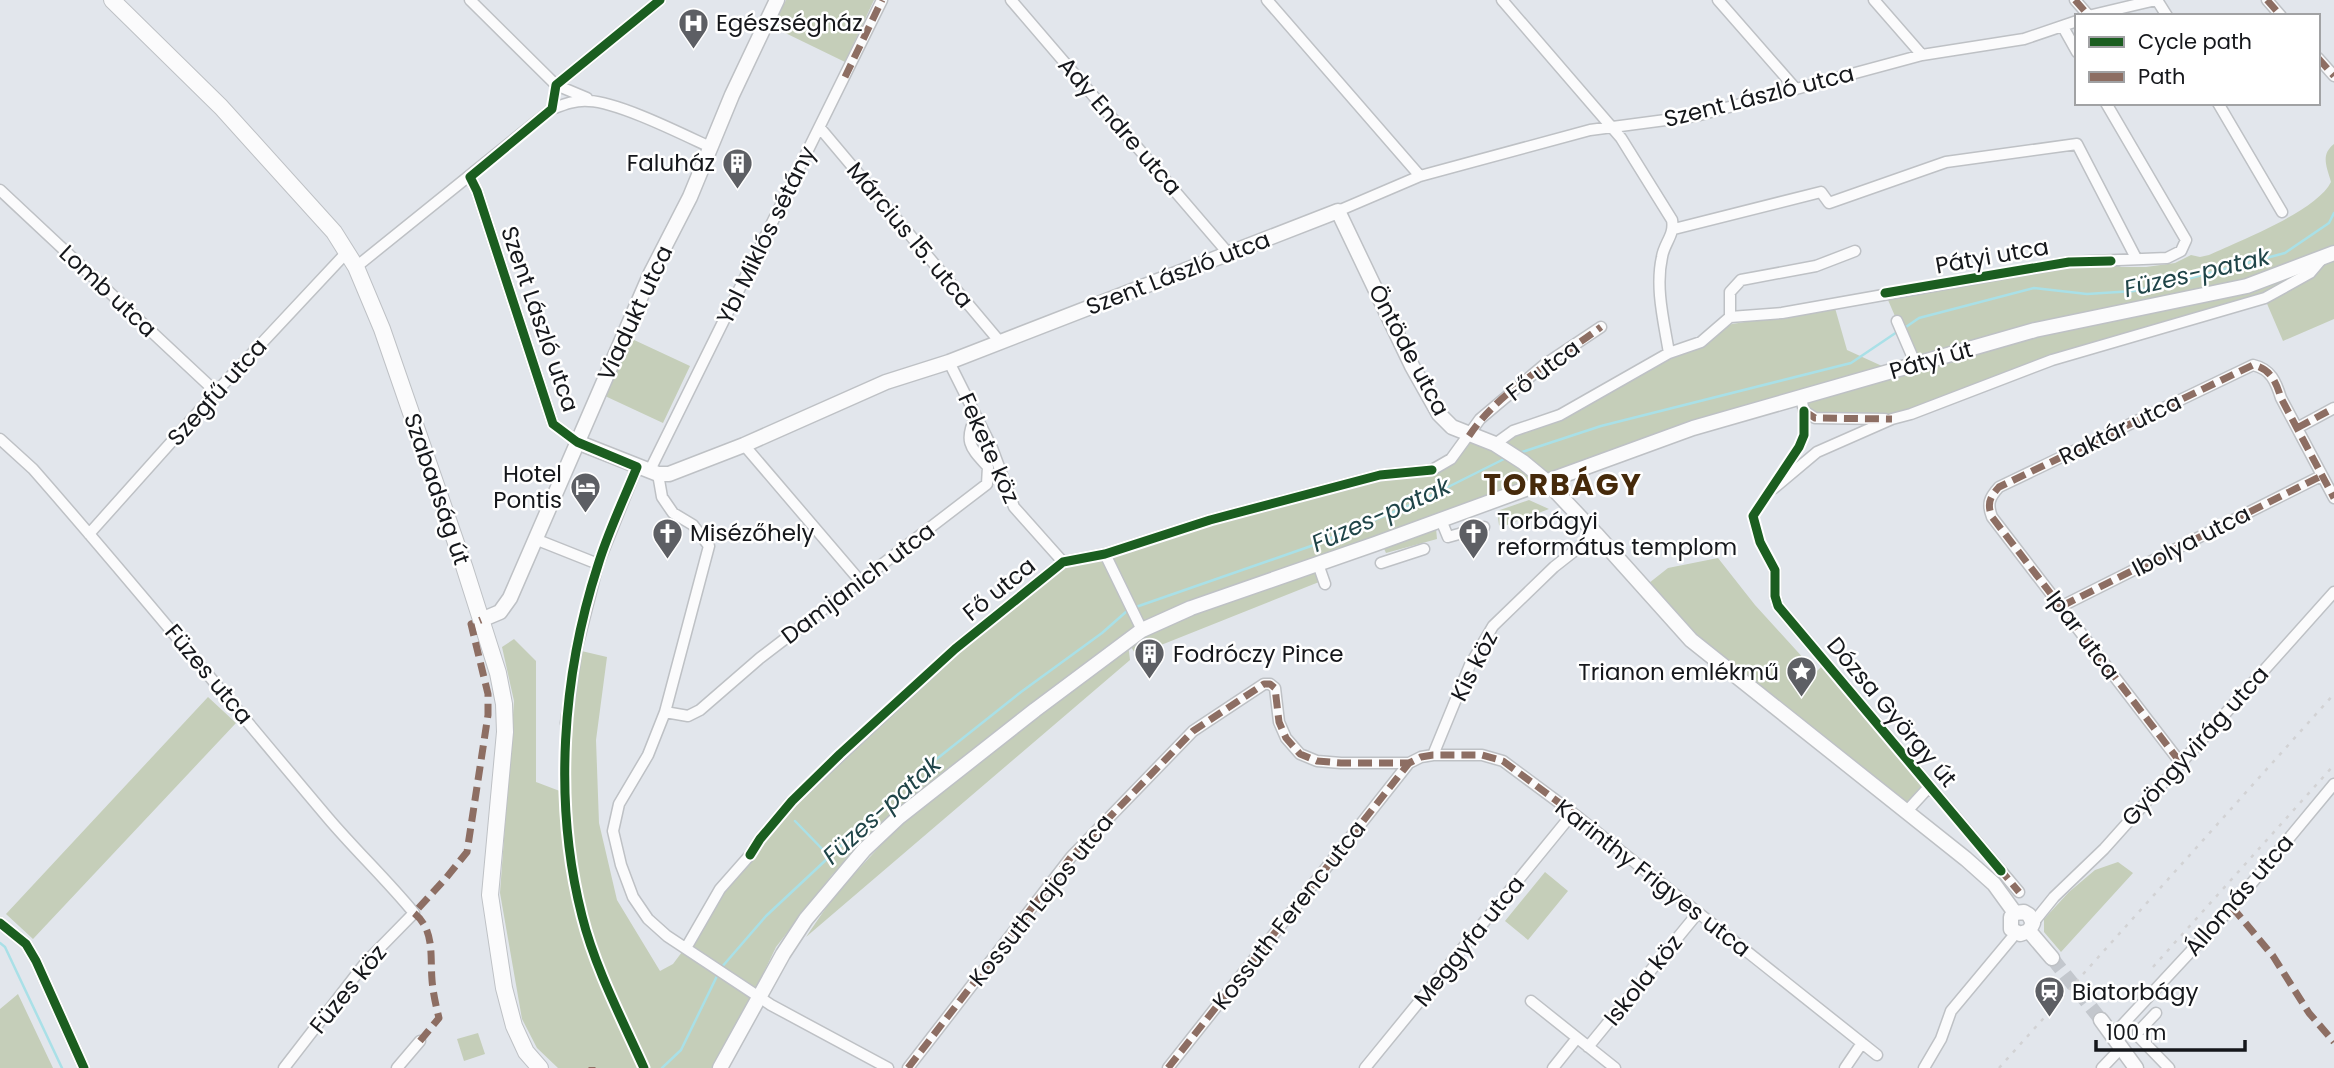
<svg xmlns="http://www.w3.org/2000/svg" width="2334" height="1068" viewBox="0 0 2334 1068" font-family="Poppins,sans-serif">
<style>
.green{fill:#c5ceb9}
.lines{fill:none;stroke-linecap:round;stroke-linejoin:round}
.stream{stroke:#a9e0e7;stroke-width:2.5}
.tertiary-tunnel{stroke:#c3c7cd;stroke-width:14;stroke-dasharray:14 7;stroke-linecap:butt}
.minor-casing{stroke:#bec1c5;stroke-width:13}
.tertiary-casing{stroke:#bec1c5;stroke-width:17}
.secondary-casing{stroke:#bec1c5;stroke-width:18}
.minor{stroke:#fbfbfc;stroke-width:10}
.tertiary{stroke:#fbfbfc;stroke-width:14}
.secondary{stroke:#fbfbfc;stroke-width:16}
.rail{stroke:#d2d2d4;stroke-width:2.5;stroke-dasharray:3.5 7;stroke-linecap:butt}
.quiet{stroke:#8d6e63;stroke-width:7;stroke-dasharray:14 7;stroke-linecap:butt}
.cycleway-casing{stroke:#fff;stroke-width:13}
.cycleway{stroke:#1b5e20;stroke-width:9}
.labels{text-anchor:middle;stroke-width:5;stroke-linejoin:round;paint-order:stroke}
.poi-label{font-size:23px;fill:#15171b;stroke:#fff;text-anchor:start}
.street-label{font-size:23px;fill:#15171b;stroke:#fff}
.water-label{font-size:24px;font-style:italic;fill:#1f4448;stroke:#fff}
.district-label{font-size:30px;font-weight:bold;letter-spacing:2px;fill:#462a0b;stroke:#fff}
</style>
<rect width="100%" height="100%" fill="#e2e6ec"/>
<path class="green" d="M786,0h88l-29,62 -72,-35z
M2334,144v175l-51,22 -18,-42 -194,56 -160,59 -96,4 -14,-20 115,-33 -31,-72 226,-32 10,6h25l29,-4 16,-8 9,2 9,-2c30,-14 108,-44 122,-73 -4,-15 -11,-27 3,-38z
M1835,308l12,42 35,16 -341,110 5,5 -360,123 -291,209 -63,62 -56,72 -58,121h-160l-21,-20 -15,-29 -22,-126 14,-192 -12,-54 12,-8 22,22v121l29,11 2,-83 6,-61 34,8 -11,83 3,83 18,77 43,71 13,-7 12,-16 35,-59 120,-135 223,-192 317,-86 52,-6 37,-34 63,32 -30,-30 230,-114z
M632,339l58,27 -27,57 -58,-27z
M1529,500l20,9 -47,18 -3,-2 -2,-14z
M1436,528l1,11 -51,14 -5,-11z
M1718,558l37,47 61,67 9,-9 104,124 -23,25 -215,-172 -47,-53 24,-19z
M1315,569l4,13 -183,73 -9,-15 106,-46z
M1128,644l2,16 -324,277 28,-41 69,-75z
M208,697l28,26 -203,216 -27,-25z
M2118,862l15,11 -72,79 -17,-20v-13l25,-27 26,-22z
M1545,872l23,19 -40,49 -23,-19z
M18,994l35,74h-53v-59z
M478,1033l7,21 -21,7 -7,-22z"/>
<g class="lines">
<path class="stream" d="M1903,329l16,-11 115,-30 53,6 47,-3 53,-12 98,-26 44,-30 5,-10
M1519,453l82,-27 250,-63 46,-31
M1133,608l181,-63 106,-44 86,-43
M795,821l35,36
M0,943l5,4 57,121
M721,968l45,-52 153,-143 102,-81 81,-59 25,-22
M662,1068l19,-18 37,-76"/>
<path class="tertiary-tunnel" d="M2052,958l49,62"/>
<defs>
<path id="minor" d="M470,0l86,85 31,13
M1011,0l217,253
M1267,0l153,176
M1502,0l119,138 51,82c3,15 -8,23 -10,37 -7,31 2,65 7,96
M1718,0l78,89
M1874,0l48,55
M2075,0l14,16
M2157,0l10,16
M2267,0l14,16
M2088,16l68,-16
M2063,27l14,25
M2318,58l16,18
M556,85l104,-85
M2218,103l64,109
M820,128l180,214
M470,177l7,14 76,233 24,18
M0,190l216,202
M1338,211l82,-35 170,-46 106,-14 226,-61 102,-16 53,-18
M1674,229l147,-37 8,11 117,-41 131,-18 59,114
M356,267l196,-158c13,-5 23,-9 37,-8 29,1 93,33 121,46
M1730,317v-25l11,-12 75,-14 39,-15
M1897,321l19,44
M949,362l43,86 22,59 49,55
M1801,398l3,13 11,7 70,1
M2297,428l37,-20
M0,439l33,30c101,115 197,233 295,349 28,33 59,62 86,95l-48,49 -82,106
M1495,444l18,-13 47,-16 109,-62 32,-11 29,-25 52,-4 287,-51 98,-4 14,-7 5,-11 -80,-137
M744,445l117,137
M650,470l232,-470
M658,474l4,23 11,16 20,12 16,21 -44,166 -17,43 -29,49 -6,27 8,34 12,32 15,22 19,17 104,69 117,63
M1774,488l43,-36 75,-33 19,-5 141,-54 213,-62 45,-25 11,-13
M1441,520l7,17 36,-10
M89,534l127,-142 131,-140
M535,539l63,25
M1105,554l37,76
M1381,563l43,-14
M1318,564l7,20
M1775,570v26l3,10 241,286
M2062,606l259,-130
M665,712l23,4 12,-6 60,-52 227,-174 1,-17c-17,-19 -25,-25 -12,-51
M566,723l11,-76 21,-83 39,-97
M1433,755l37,-90 23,-39 61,-59 42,-33
M2180,762l-188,-245c-5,-13 -3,-19 7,-30l254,-122c18,4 23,17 28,33l53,100
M1906,812l23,-25
M0,923l26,21 10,17 48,107
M2033,923l21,-26 50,-48 230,-257
M686,948l34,-59 30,-34 10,-16 32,-38 163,-152 108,-87 42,-8 105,-34 170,-45 52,-5 19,-11 29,-40 64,-54 57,-38
M1531,1001l84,67
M2156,1013l-18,19v4l31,32
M2113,1035l119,-128 102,-123
M1588,1047l109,-133
M397,1068l23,-27
M908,1068l163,-211 122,-126 71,-47h6l5,4 4,34 7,16 14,16 17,7 24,2h68l12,-6 12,-2h49l21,6 70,52 304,242
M1168,1068l241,-305
M1365,1068l208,-255
M1553,1068l24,-30
M1845,1068l17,-25
M1924,1068l17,-29 10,-28 65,-78
M2102,1068l20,-21"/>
<path id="tertiary" d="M577,442l81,32h11l75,-29 142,-63 63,-20 389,-151 74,155 27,48 13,13 43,17 28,18 23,19 50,53 95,106 275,219 28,25 21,29
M481,620l19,-8 10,-14 141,-325 39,-76 42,-102 45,-95
M2015,913l-4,4v12l9,5 9,-3
M2015,913l9,-1 5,3 4,8 -4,8
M2029,931l23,27
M2101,1020l35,48
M720,1068l63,-114 23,-35 58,-69 35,-33 136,-107 107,-80 49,-22 184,-64 318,-116 342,-98 212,-44 87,-33"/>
<path id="secondary" d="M112,0l109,107 113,125 22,35 26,62 82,237 34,107 6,31 1,28 -15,163 14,93 10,38 12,26 14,16"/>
</defs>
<use href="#minor" class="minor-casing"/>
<use href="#tertiary" class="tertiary-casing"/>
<use href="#secondary" class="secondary-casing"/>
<use href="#minor" class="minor"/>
<use href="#tertiary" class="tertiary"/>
<use href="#secondary" class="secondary"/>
<path class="rail" d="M2153,967l181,-202
M1999,1068l335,-374"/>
<path class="quiet" d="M2075,0l14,16
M2267,0l14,16
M2318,58l16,18
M845,77l37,-77
M1804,411l11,7 77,1
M2297,428l37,-20
M1469,436c32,-48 87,-75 132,-109
M2062,606l259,-130
M2180,762l-188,-245c-5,-13 -3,-19 7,-30l254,-122c18,4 23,17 28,33l53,100
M1999,868l20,24
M2232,907l41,49 36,57 25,29
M420,1041l19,-23c-3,-12 -6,-25 -7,-38 -2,-25 3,-50 -18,-67l32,-35 21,-26 21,-137v-21l-17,-70 10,-4
M592,1067v1
M908,1068l163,-211 122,-126 71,-47h6l5,4 4,34 7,16 14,16 17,7 24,2h68l12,-6 12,-2h49l21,6 70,52
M1168,1068l241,-305"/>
<defs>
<path id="cycleway" d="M1885,293l184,-31 42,-1
M1804,411v24l-5,12 -46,69 7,26 15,28v26l3,10 223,265
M750,855l10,-16 32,-38 48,-47 115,-105 108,-87 42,-8 105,-34 170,-45 52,-5
M0,923l26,21 10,17 48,107
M644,1068c-22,-49 -49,-100 -62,-152 -29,-113 -20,-240 16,-351 10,-33 26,-66 39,-98l-60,-25 -24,-18 -76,-233 -7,-14 82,-68 4,-24 104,-85"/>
</defs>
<use href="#cycleway" class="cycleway-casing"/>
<use href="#cycleway" class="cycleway"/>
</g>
<defs>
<symbol id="hospital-pin" viewBox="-11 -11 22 30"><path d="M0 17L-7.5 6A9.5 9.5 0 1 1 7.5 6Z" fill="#5d5f64" stroke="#fff"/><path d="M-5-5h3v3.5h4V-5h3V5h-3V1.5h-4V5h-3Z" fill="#fff"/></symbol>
<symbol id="building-pin" viewBox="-11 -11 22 30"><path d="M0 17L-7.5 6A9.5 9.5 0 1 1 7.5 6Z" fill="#5d5f64" stroke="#fff"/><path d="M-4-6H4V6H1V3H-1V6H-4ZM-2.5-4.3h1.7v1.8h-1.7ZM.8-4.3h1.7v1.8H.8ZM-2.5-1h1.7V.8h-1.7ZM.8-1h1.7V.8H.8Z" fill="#fff"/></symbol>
<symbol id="hotel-pin" viewBox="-11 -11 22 30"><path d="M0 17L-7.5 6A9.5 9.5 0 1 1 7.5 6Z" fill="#5d5f64" stroke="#fff"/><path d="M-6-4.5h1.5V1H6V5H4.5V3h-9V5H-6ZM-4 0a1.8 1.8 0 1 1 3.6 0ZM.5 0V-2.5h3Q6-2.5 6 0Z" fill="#fff"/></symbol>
<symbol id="church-pin" viewBox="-11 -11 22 30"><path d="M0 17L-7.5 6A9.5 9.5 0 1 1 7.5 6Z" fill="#5d5f64" stroke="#fff"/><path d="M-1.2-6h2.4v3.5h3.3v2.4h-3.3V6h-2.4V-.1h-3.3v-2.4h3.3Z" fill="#fff"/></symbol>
<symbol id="sight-pin" viewBox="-11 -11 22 30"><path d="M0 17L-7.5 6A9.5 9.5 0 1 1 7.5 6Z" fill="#5d5f64" stroke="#fff"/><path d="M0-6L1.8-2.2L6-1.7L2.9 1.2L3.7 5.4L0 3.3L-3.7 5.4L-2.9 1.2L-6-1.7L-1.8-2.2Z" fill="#fff"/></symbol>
<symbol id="station-pin" viewBox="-11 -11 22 30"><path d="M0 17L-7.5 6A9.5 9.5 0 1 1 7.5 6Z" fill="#5d5f64" stroke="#fff"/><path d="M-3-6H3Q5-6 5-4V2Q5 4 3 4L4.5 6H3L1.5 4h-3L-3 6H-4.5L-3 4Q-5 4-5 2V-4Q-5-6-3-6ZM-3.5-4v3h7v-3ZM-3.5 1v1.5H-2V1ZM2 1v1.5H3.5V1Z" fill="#fff"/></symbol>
</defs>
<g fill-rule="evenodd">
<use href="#hospital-pin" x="676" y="6" width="35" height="47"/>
<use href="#building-pin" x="720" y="146" width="35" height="47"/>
<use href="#hotel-pin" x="568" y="470" width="35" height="47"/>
<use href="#church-pin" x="650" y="516" width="35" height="47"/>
<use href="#church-pin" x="1456" y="516" width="35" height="47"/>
<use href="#building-pin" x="1132" y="636" width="35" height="47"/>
<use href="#sight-pin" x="1784" y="654" width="35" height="47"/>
<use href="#station-pin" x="2032" y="974" width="35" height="47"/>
</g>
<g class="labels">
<g class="poi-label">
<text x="716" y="31">Egészségház</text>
<text x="715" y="171" text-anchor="end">Faluház</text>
<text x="562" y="482" text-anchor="end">Hotel<tspan x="562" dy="26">Pontis</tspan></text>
<text x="1497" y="529">Torbágyi<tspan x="1497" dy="26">református templom</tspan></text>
<text x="690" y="541">Misézőhely</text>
<text x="1173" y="662">Fodróczy Pince</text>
<text x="1779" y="680" text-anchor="end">Trianon emlékmű</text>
<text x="2072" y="1000">Biatorbágy</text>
</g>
<g class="street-label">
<text transform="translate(1759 96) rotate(-14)" y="8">Szent László utca</text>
<text transform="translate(1120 126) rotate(49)" y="8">Ady Endre utca</text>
<text transform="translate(766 235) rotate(-64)" y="8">Ybl Miklós sétány</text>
<text transform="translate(910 235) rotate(50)" y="8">Március 15. utca</text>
<text transform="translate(1992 256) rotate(-10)" y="8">Pátyi utca</text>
<text transform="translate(1178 273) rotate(-21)" y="8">Szent László utca</text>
<text transform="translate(108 291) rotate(43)" y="8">Lomb utca</text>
<text transform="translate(635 313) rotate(-65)" y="8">Viadukt utca</text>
<text transform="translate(540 319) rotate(71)" y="8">Szent László utca</text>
<text transform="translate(1409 350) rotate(62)" y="8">Öntöde utca</text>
<text transform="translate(1931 360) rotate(-16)" y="8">Pátyi út</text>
<text transform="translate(1543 370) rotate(-37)" y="8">Fő utca</text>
<text transform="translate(217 392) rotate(-48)" y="8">Szegfű utca</text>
<text transform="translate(2120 429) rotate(-26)" y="8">Raktár utca</text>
<text transform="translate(989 448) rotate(66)" y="8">Fekete köz</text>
<text transform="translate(437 489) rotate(71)" y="8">Szabadság út</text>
<text transform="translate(2191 541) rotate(-27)" y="8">Ibolya utca</text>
<text transform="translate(858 583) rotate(-37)" y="8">Damjanich utca</text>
<text transform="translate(999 589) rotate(-39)" y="8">Fő utca</text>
<text transform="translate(2083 635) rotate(53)" y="8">Ipar utca</text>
<text transform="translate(1474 666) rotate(-63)" y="8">Kis köz</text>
<text transform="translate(209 674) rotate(50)" y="8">Füzes utca</text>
<text transform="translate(1892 712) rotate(50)" y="8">Dózsa György út</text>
<text transform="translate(2195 746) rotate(-48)" y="8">Gyöngyvirág utca</text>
<text transform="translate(1653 878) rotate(38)" y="8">Karinthy Frigyes utca</text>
<text transform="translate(2239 895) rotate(-49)" y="8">Állomás utca</text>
<text transform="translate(1041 900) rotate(-51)" y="8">Kossuth Lajos utca</text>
<text transform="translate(1289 915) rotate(-52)" y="8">Kossuth Ferenc utca</text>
<text transform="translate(1469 941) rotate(-51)" y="8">Meggyfa utca</text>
<text transform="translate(1643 980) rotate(-51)" y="8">Iskola köz</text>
<text transform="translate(348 989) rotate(-51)" y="8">Füzes köz</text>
</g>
<g class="water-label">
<text transform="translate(2197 273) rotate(-13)" y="8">Füzes-patak</text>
<text transform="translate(1381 515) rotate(-24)" y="8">Füzes-patak</text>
<text transform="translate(882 810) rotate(-42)" y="8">Füzes-patak</text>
</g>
<g class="district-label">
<text x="1563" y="495">TORBÁGY</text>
</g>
</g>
<rect x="2075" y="14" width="245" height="91" fill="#ffffff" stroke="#a1a2a4" stroke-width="2"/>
<rect x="2089" y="37" width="35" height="10" fill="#1b5e20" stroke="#a1a2a4" stroke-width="2"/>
<text x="2138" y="49" font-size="21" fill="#15171b">Cycle path</text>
<rect x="2089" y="72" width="35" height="10" fill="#8d6e63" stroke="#a1a2a4" stroke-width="2"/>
<text x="2138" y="84" font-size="21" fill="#15171b">Path</text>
<path d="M2096 1040v10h149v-10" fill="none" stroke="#15171b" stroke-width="3.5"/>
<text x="2106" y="1040" font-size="21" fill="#15171b" stroke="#ffffff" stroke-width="5" paint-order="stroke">100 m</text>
</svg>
